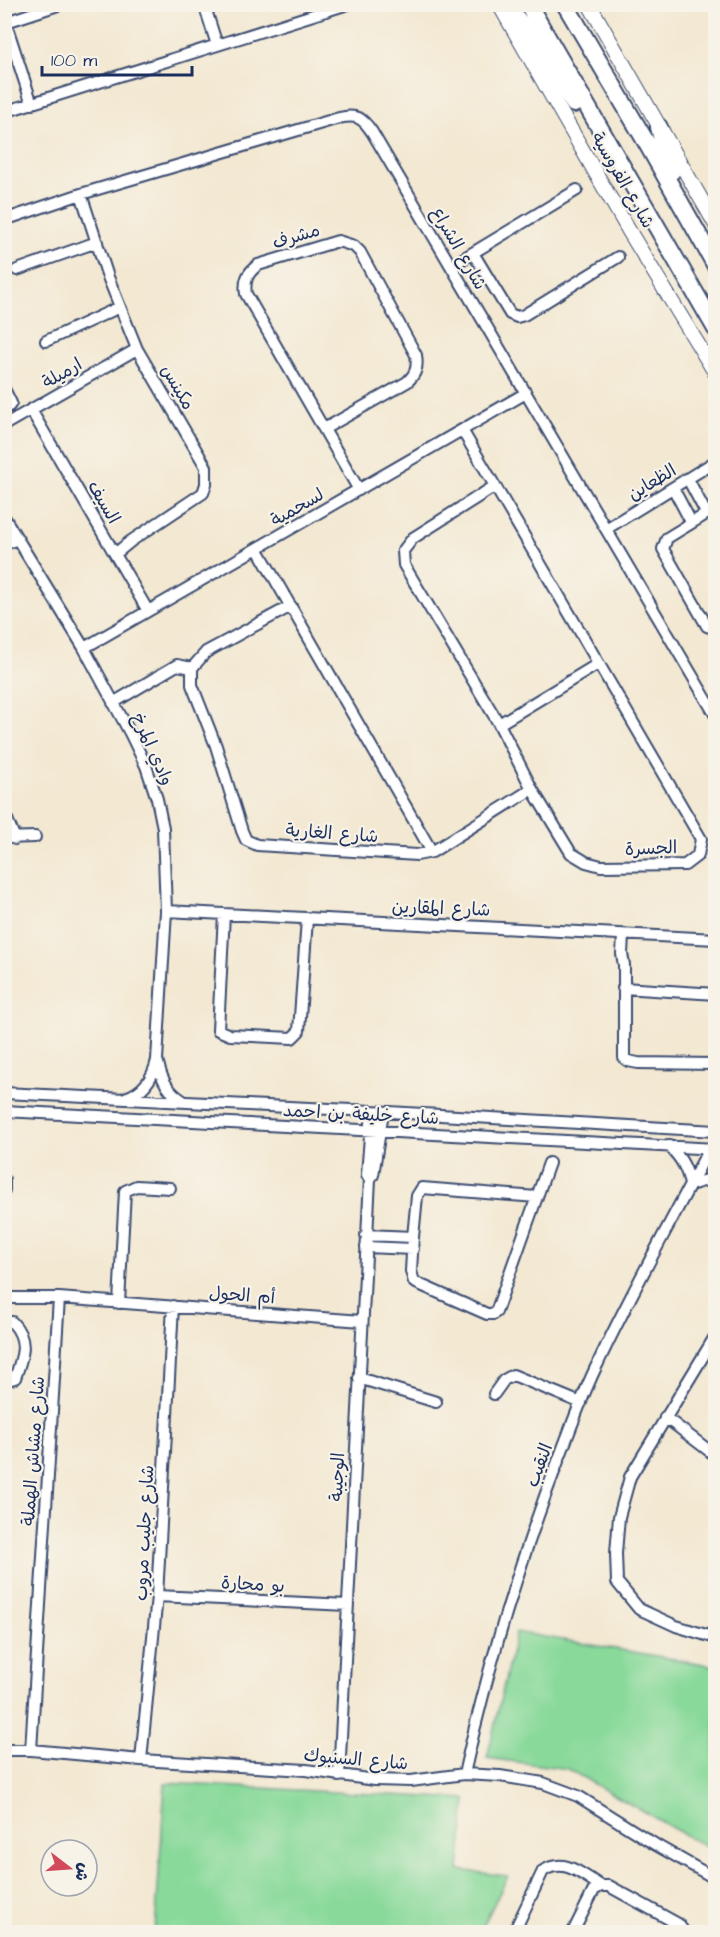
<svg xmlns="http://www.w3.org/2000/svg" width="720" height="1937" viewBox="0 0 720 1937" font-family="'Architects Daughter','Playpen Sans Arabic',sans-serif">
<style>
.green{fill:#88d99a;stroke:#52847c;stroke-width:1.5}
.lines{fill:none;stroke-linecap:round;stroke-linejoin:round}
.minor-casing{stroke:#3b4b6f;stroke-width:14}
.major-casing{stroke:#3b4b6f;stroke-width:16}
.highway-casing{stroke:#3b4b6f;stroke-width:20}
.minor{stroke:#fff;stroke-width:10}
.major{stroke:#fff;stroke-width:14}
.highway{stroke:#fff;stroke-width:16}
.labels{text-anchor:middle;stroke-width:4.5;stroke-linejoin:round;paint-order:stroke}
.street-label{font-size:18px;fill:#1b2f5e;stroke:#f7f3e8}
</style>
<rect width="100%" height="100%" fill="#f7f3e8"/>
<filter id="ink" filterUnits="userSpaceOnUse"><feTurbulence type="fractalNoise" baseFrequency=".0167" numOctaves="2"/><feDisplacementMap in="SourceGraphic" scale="12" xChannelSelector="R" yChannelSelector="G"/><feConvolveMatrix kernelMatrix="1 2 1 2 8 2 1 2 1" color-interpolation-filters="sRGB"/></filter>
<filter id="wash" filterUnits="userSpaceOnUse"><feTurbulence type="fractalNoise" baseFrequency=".008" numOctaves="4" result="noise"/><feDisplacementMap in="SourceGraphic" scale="24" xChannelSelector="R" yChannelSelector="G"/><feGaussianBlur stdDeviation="1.35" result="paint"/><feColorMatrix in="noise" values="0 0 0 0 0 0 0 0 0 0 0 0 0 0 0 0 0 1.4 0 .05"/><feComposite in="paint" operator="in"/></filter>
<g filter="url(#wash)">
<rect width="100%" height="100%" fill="#f3e8d2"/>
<path class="green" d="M516,1632l199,34v186l-147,-83 -81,-11z
M165,1783l301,16 -7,71 49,6 -28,56h-325z"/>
</g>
<g filter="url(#ink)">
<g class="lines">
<defs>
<path id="minor" d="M204,4l13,41
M4,18l28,86
M6,22l55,-18
M4,112l344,-108
M81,194l27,83 29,72 69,118v17l-3,9 -72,48 -16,13
M4,220l77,-26 258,-76c17,-4 23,-1 33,14l344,584
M473,253l37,61 7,3 7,-2 94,-58
M451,266l126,-76
M17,270l80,-28
M46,341l74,-34
M4,389l7,14 -2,3h-5
M31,410l117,201
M4,425l133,-76
M324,429l83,-47c9,-8 11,-15 9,-27l-56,-103 -6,-6 -16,-5 -80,24c-11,8 -14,16 -12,29l113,196
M462,430l33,56 206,353 -3,16 -13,10 -84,1 -15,-4 -15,-9 -39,-64 -33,-65 -95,-159 -1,-14 10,-13 82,-52
M688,479l18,34
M673,488l18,34
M716,508l-49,30 -4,11 44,77 9,3
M4,517l80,131 46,85 16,33 11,33 6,29 3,83 -9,149c-4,18 -13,32 -32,38
M606,529l110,-68
M4,545l13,-6
M257,548l175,304
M291,606l-85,46 -14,16v17l24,61 26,85 4,9 11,5 160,10 15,-3 100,-63
M84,648l442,-255
M113,703l64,-38 15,3
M499,724l99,-60
M4,812l11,27
M4,838l31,-1
M166,911l550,28
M224,914l-6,116 12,5 62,3 7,-7 8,-112
M623,935l-1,19 2,11v93l4,3 10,2 78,1
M623,988l93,6
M158,1063c4,18 11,30 27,39
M4,1093l368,18 344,20
M4,1111l712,38
M669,1146c12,12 18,22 21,39
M373,1175l10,-63
M4,1179v11
M690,1185l26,-8
M537,1197l-115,-9 -5,8 -4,41 -2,34 3,11 73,32h6l3,-2 53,-149
M366,1235l47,2
M366,1247l47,2
M4,1298h55l303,23
M119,1303l6,-112 11,-5 34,2
M4,1322h8c17,18 11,34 3,56l-11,3
M716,1335l-86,142 -11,40 -3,36 1,29 22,27 37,17 40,12
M359,1378l77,24
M494,1394l10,-14 9,-5 68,28
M665,1417l51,39
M157,1596l191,9
M4,1750h27l110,10 165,10 69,10 36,1 53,-7 36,2 43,7 35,13 78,49 60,34
M31,1750l28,-452
M141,1760l16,-164 16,-290
M464,1774c24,-109 56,-214 96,-318 12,-31 23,-63 38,-93 34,-72 74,-143 111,-214
M339,1776l31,-597 -3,-4 5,-64
M514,1932l29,-61c22,-14 38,3 58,15
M573,1932l21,-42 7,-4h8l69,38 4,5v3"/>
<path id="major" d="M589,4l127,221
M500,6l129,225 87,143"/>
<path id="highway" d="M504,4l16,18 54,82
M528,4l188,325
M565,4l80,136 71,126
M659,127l7,29 6,15"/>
</defs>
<use href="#minor" class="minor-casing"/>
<use href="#major" class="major-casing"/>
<use href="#highway" class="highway-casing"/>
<use href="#minor" class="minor"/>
<use href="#major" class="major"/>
<use href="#highway" class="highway"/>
</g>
</g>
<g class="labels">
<g class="street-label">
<text transform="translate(623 180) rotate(60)" y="6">شارع الفروسية</text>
<text transform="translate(296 236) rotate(-17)" y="6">مشرف</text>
<text transform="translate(459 248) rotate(60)" y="6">شارع الشراع</text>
<text transform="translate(62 373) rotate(-30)" y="6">ارميلة</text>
<text transform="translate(178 387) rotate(60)" y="6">مكينس</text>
<text transform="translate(652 482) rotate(-31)" y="6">الظعاين</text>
<text transform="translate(104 502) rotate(60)" y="6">السيف</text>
<text transform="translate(297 507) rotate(-30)" y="6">لسحمية</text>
<text transform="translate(153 749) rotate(66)" y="6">وادي المرخ</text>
<text transform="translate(332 833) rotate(4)" y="6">شارع الغارية</text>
<text transform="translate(651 848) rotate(-2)" y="6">الجسرة</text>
<text transform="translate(441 908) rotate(2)" y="6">شارع المقارين</text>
<text transform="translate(361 1114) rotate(3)" y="6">شارع خليفة بن احمد</text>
<text transform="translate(242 1295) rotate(4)" y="6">أم الحول</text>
<text transform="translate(33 1451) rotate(-86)" y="6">شارع مشاش الهملة</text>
<text transform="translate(539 1465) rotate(-69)" y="6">النقيب</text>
<text transform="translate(337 1477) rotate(-87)" y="6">الوجيبة</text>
<text transform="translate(144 1533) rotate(-87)" y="6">شارع جليب مروب</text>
<text transform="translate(253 1584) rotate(3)" y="6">بو محارة</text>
<text transform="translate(356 1759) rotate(5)" y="6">شارع السنبوك</text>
</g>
</g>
<rect width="720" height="1937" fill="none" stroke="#f7f3e8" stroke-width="24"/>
<g transform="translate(69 1868) rotate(107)"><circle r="28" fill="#f7f3e8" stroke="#9fa5b1" stroke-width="1.5"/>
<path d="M0-4.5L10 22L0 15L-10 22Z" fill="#d1495b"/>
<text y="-9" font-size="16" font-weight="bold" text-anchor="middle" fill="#1b2f5e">ش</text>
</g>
<path d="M42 66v9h150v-9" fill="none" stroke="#1b2f5e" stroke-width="3"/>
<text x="51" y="66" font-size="18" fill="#1b2f5e" stroke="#f7f3e8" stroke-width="4.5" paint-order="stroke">100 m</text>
</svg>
